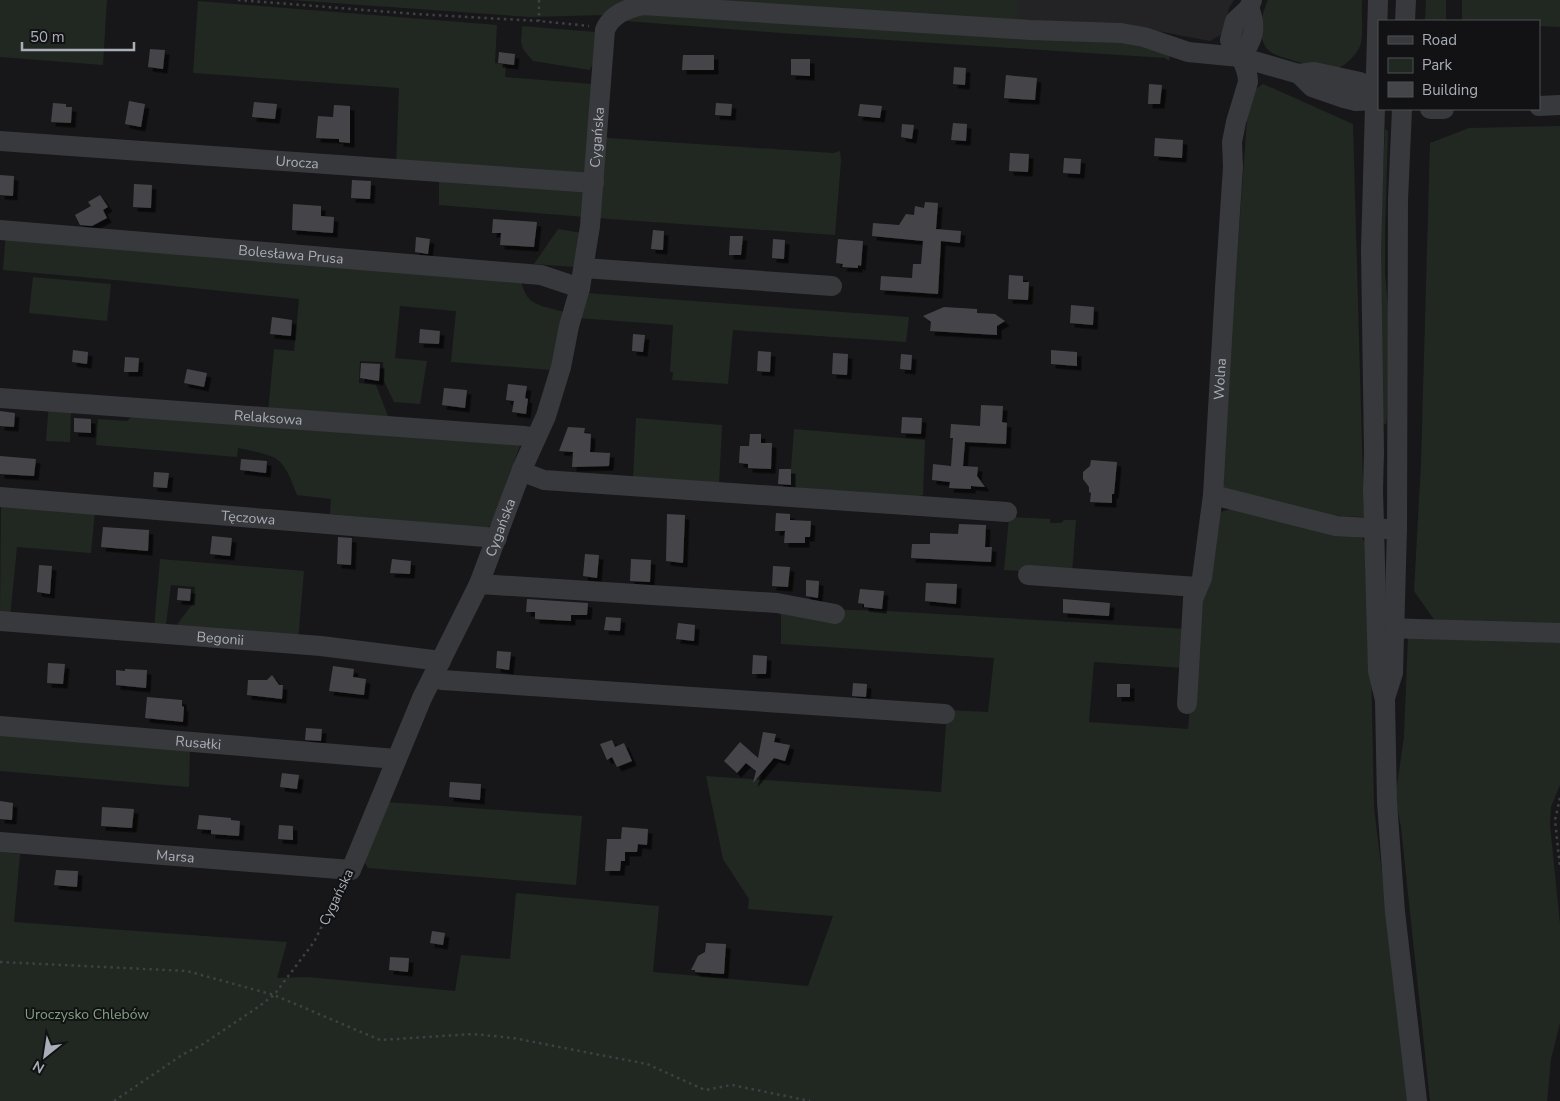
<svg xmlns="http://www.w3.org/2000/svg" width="1560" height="1101" viewBox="0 0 1560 1101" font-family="'Nunito Sans',sans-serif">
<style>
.built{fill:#232325}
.green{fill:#212822}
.building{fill:#444548;filter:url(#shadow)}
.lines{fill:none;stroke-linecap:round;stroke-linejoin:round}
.path{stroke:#3e4044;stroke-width:2.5;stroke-dasharray:2.5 4;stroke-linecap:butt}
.minor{stroke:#38393d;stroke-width:20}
.labels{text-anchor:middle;stroke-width:4;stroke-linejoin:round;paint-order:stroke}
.street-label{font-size:14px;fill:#aaafb7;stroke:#121214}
.park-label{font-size:14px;fill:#82a183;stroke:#121214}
</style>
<defs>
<filter id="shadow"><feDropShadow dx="4.5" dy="4.5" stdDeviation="0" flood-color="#0009"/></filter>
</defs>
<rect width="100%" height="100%" fill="#171719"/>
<path class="built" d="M1017,0h217l-5,8 -7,26 -12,7 -84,-16h-109z"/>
<path class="green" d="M0,0h107l-4,65 -103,-8z
M291,0h349l-35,15 -75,2z
M664,0h353v25z
M1268,0h94c-1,12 2,35 -2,46 -3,8 -15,21 -25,23 -9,1 -29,-4 -37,-7 -8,-3 -18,-5 -26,-9 -17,-11 -11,-38 -4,-53z
M1426,0h20v21h-21z
M1462,0h98v27l-21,-1v-5h-77z
M198,1l299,24 -2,38 11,2 -1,12 87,7 -6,89 -190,-8 3,-77 -206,-15z
M633,12l509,31 28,13 -1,5 -4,-3 -384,-25 -155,-12z
M522,26l73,6 -2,31 -3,7 -57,-9 -10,-12 -2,-7z
M1263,84l90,40 11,393 -44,-2 -100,-26 29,-396z
M1560,126v499l-125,-4 -21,-30 7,-127 9,-321 39,-15z
M1385,129l3,2 -3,102v40l4,47 -2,98 -1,6h-1l-2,-2 -4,-163z
M603,133l5,5 225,15 7,-2 1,10 -6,74 -238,-17z
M439,176l148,11 -2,30 -146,-12z
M558,229l24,4 -7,34 -41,-3z
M6,232l515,48c5,27 20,25 43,32l-12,58 -101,-8 5,-51 -56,-5 -5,52 32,3 -7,43 -26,-2 -10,-21 -1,-19 -23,-1 -1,22 17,2 12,31 -3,5 -117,-9 6,-63 20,2 5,-52 -184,-19 -112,-10z
M33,277l78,7 -4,37 -78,-8z
M586,293l323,24 -3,25 -173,-12 -5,54 -56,-4 1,-8h-3l3,-47 -96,-7z
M49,402l22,10 -1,30 -24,-1z
M139,410l383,30 -16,43 -8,34 -11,11 -157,-14 1,-15 -34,-4c-15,-41 -18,-38 -59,-47l-1,9 -141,-12 2,-26 29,2z
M636,418l86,7 -3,61 -86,-6z
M794,429l131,11 -2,55 -16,4 -116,-6v-24z
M1,504l94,7 -4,42 -74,-6 -7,70 -10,-1z
M1231,509l131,29 3,4 4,20 5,245 35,294h-1409v-249l20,2 -6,68 273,20 -10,36 31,-1 147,14 6,-36 49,4 6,-66 143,13 -6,66 155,14 25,-70 -85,-7 1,-10 -26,-40 -17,-83 235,16 6,-82 41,2 6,-54 -213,-14v-29l-3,-7 109,3 300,18 -3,39 -90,-6 -5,60 99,7 6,-63v-44l22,-102 5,-8z
M1009,517l41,2v4h11l3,-3h12l-4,54 -68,-4z
M160,559l144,12 -6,70 -122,-15 17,-23 2,-16 -24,-2 -5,40 -12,4z
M1408,637l152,6v142l-9,22 -1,18 10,99v99l-9,36 -4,42h-117l-29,-274 -4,-20 -1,-15 8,-55z
M0,731l190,16 -1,40 -189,-16z
M386,802l196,14 -6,69 -208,-17 -6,-9z"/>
<path class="building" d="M150,49l15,1 -2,19 -15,-2z
M499,52l16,2 -1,11 -16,-2z
M683,55h31v15h-32z
M791,59h19v17l-19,-1z
M954,67l12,1 -1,17 -12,-1z
M1006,75l31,3 -2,22 -31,-2z
M1149,84l13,1 -2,19h-12z
M129,101l16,3 -4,23 -16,-3z
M254,102l23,2 -2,15 -23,-2z
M53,103l13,1v3h6l-1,16 -20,-1z
M716,103l16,1 -1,12 -16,-1z
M860,104l22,2 -2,12 -22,-2z
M334,105l16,1v37l-11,-1v-3l-23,-1 2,-22 15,1z
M953,123l14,1 -1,17 -15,-1z
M902,124l12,1 -2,14 -11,-2z
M1155,138l28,2 -1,18 -28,-2z
M1010,153l19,1 -1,18 -19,-1z
M1064,158l17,1 -1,15 -17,-1z
M0,175l14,1 -1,20 -13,-1z
M352,180l19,1 -1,18 -19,-1z
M134,184l18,1 -1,23 -18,-1z
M100,195l8,12 -5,3 4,8 -15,8 -12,-1 -5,-10 16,-9 -3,-4z
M925,202l13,1 -2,26 25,2 -1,12 -19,-2 -3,53 -58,-4 1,-14 31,2 1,-14h8l2,-23 -51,-5 1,-13 26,2 7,-11 8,1 1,-9 9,2z
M293,204l28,2v10l13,1 -1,16 -41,-3z
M493,219l44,3 -3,25 -34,-2 1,-12h-9z
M653,230l11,1 -1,19 -12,-1z
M730,236h13l-2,19h-12z
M416,237l14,2 -2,15 -13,-2z
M773,239l12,1 -1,19 -12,-1z
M838,239l25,2 -2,25 -3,-1v3l-16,-1 1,-3 -7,-1z
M1009,275l14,1v6h6l-1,18 -20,-1z
M1071,305l23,2 -1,18 -23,-2z
M944,307l33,2v4l18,1 10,7 -8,5v9l-67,-4 1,-9 -8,-6z
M272,317l20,3 -1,16 -21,-2z
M420,329l20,2 -1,13 -20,-1z
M633,334l12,1 -2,17 -11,-1z
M73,350l15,2 -1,12 -15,-2z
M1051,350l26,2v14l-26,-2z
M758,351l13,1 -1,20 -13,-1z
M833,353l15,1 -1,21 -15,-1z
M901,354l11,1 -1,15 -11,-1z
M125,357l14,1 -1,14h-14z
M361,363l19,1 -1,17 -19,-3z
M187,369l20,4 -3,14 -20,-4z
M508,384l19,2 -2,12 3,1 -2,15 -14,-2 2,-11 -8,-1z
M444,388l23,2 -2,18 -23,-3z
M981,405l22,1 -1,16 5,1 -1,21 -41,-2 -2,24 15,1 -1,9 8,11 -14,-1v3l-22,-1 1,-6 -18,-2 1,-16 18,2 2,-28h-3l1,-14 29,2z
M0,411l15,2 -1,14 -14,-1z
M902,417l20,1 -1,16 -20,-1z
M74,418l17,1v14l-17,-1z
M568,427l17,1 -1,5 7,1 -1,18 20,1 -1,13 -37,1 1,-15 -14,-1z
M750,434h11v9h11l-1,26 -23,-1v-4l-9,-1 1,-17h9z
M0,456l36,3 -2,17 -34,-2z
M241,459l26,2 -1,12 -26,-3z
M1091,460l26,2 -3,32h-2v9l-22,-1 1,-9 -2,-1v-5l-6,-8v-7l7,-6z
M779,469h12v16l-13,-1z
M154,472l15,1 -2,15 -14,-1z
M776,513l14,1v6l21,1 -1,16h-5v6h-21l1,-12h-10z
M667,514l18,1 -2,48 -17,-2z
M959,524l27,1 -1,22h7l-1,15 -80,-4 1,-14h18v-11l28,1z
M103,527l46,3 -1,21 -47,-4z
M212,536l20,2 -2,18 -20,-2z
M338,537l14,1 -1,27 -14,-1z
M585,554l14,1 -2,23 -14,-2z
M392,559l19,2 -1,13 -20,-1z
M631,559l20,1 -1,22 -20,-1z
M39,565l13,1 -2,28 -13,-2z
M773,566l17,1 -2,20 -16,-1z
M806,580l13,1 -1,17 -12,-2z
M926,583l31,1 -1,20 -31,-3z
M178,588l13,1 -1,12 -13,-1z
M860,589l24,2 -2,18 -18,-2v-3l-6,-1z
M527,599l61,4 -1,12h-16v6l-36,-2v-7h-9z
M1063,599l47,4 -1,13 -46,-3z
M606,617l15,1 -1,13 -16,-1z
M678,623l17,2 -1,16 -18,-2z
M497,651l14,1 -2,18 -13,-2z
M753,655l14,1 -1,18h-14z
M48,663l17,1 -2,20 -16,-1z
M333,666l21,3 -1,8 13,2 -2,16 -35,-4z
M125,669l22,1 -1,18 -30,-3v-15l9,1z
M272,675l7,10h4l-1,14 -35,-4 1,-15h19z
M853,683l14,1 -1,13 -14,-1z
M1117,684h13v13h-13z
M147,697l35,3v6l2,1 -1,15 -38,-4z
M306,728l16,1 -1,12 -16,-1z
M763,732l13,2 -2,8 16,3 -5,16 -11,-3 -21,25 3,-12 -10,-8 -9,10 -13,-12 16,-19 18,16z
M612,740l3,7 9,-4 8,18 -15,6 -5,-10 -5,3 -7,-16z
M282,773l17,2 -2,14 -17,-2z
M450,782l31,2 -1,16 -31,-3z
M0,801l13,2 -1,17 -12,-1z
M102,807l32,2 -2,19 -31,-2z
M199,815l32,3v2l9,1 -1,15 -28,-2v-4l-14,-1z
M279,825l14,1v14l-15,-1z
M622,827l26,2 -1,16 -9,-1 -1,8h-12v9h-4l-1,10h-15l2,-32h14z
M56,870l22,1 -1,16 -23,-2z
M432,931l13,2 -2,12 -13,-2z
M706,943l20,1 -2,30 -29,-2v-2h-4l7,-14 7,-4z
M390,957l19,1 -1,14 -19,-2z"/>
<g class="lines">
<path class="path" d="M238,0l178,14 123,7 50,5
M539,0v21
M1560,798l-5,22 5,48
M0,962l187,9 87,24 106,45 93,-6 40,4 134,26 58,26 27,-5 78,16
M114,1101l68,-46 21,-11 55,-37 16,-12 40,-53 28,-56"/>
<g class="minor">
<path d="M1378,0l-7,250 3,202 -1,38 5,181 7,29 2,102 8,110 22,189"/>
<path d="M1405,21l1,-21"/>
<path d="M1240,57c14,-17 17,-30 9,-49"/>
<path d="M1299,74l13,13 32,11 12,3 23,-1"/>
<path d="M1539,106l21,-1"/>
<path d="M1430,109h14"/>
<path id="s1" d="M0,141l594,42"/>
<path id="s2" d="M0,230l541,45 39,13"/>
<path d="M584,268l248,18"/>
<path id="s3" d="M0,398l525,38 11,2"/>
<path d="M522,469l6,5 16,6 463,32"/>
<path d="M1213,495l123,31 51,3"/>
<path id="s4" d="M0,497l497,41"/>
<path d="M1028,575l169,12"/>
<path d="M479,584l298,19 58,11"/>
<path id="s5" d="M0,621l321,25 120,15"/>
<path d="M1382,628l178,5"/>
<path d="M433,677l9,3 503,34"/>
<path d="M1385,698l8,-25 4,-144 1,-329 4,-91"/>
<path id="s6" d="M1187,704l6,-105 9,-21 11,-83 12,-207 8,-121 -1,-25 4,-20 12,-40c0,-15 -10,-30 -18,-42l5,-19 14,-13 3,-8"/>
<path id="s7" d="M0,726l396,33"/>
<path id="s8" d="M0,842l351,28 71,-172 57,-114 43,-115 24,-53 15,-49 8,-41 11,-38 10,-62 15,-196c6,-15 23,-22 38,-25l387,25 91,3 23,4 44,15 52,5 59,17 15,-2 46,10 16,17"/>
</g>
</g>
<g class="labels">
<g class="street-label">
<text dy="5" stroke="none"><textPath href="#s8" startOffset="1131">Cygańska</textPath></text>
<text dy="5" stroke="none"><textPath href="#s1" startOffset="298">Urocza</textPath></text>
<text dy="5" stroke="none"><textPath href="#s2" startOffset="292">Bolesława Prusa</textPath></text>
<text dy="5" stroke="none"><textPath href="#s6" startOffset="328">Wolna</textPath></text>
<text dy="5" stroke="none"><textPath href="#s3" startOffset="269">Relaksowa</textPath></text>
<text dy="5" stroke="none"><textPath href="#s4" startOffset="249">Tęczowa</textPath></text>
<text dy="5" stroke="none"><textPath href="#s8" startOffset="726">Cygańska</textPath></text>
<text dy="5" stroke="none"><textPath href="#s5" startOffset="221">Begonii</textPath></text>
<text dy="5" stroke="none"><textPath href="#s7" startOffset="199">Rusałki</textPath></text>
<text dy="5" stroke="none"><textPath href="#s8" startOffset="176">Marsa</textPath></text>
<text transform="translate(336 897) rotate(-64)" y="5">Cygańska</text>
</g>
<g class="park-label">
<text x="87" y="1019">Uroczysko Chlebów</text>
</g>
</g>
<rect x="1378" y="20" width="162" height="90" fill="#121214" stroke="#4f5155"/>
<rect x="1388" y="36" width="25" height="8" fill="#38393d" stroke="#4f5155"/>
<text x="1422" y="45" font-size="15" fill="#aaafb7">Road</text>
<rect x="1388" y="58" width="25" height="15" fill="#212822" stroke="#4f5155"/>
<text x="1422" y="70" font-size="15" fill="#aaafb7">Park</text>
<rect x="1388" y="82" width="25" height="15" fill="#444548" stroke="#4f5155"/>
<text x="1422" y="95" font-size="15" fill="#aaafb7">Building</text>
<g transform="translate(45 1056) rotate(210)" stroke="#121214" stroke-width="4" paint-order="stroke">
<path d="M0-4L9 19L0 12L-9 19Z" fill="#aaafb7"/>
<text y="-8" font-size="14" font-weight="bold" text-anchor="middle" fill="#aaafb7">N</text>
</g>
<path d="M22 42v8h112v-8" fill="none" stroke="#aaafb7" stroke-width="2.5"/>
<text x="30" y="42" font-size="15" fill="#aaafb7" stroke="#121214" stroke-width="4" paint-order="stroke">50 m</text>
</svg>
